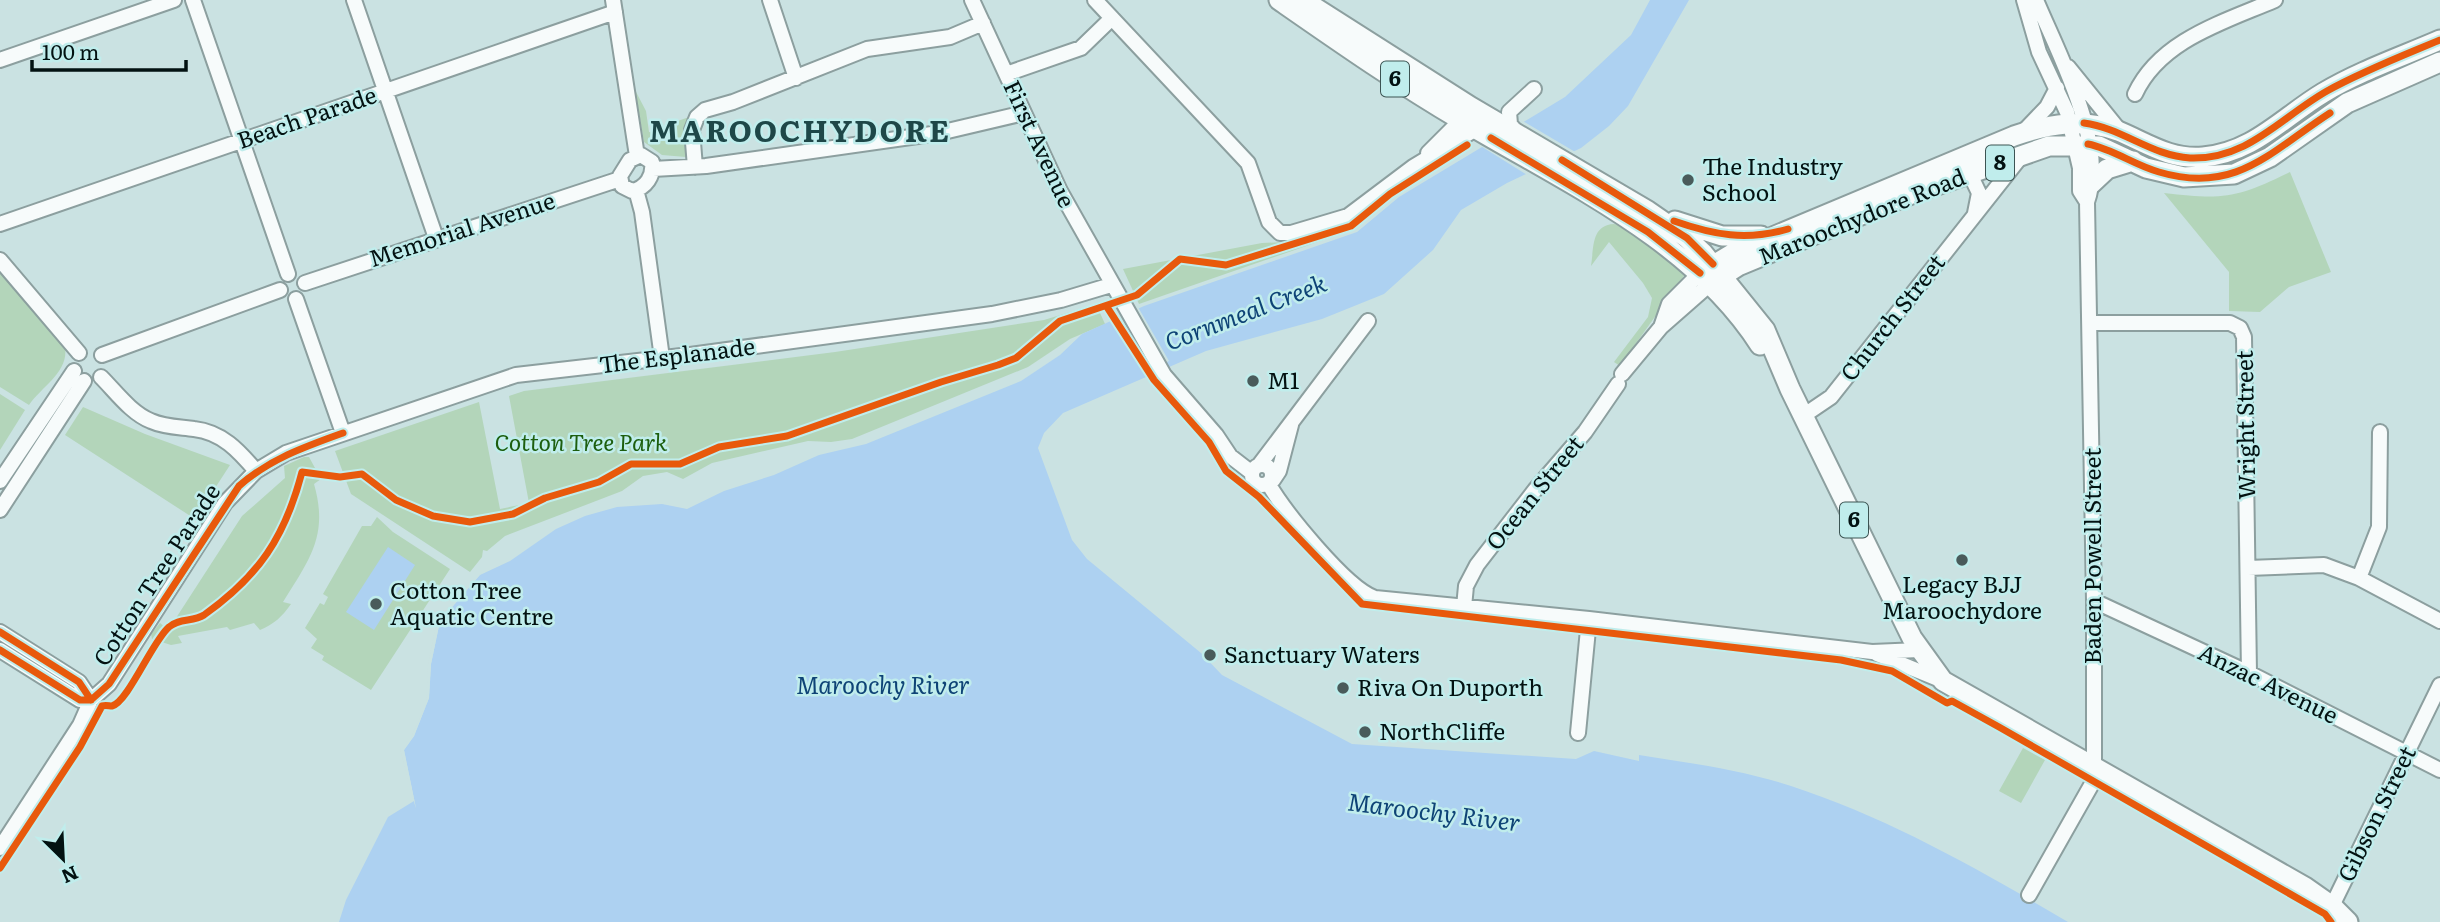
<svg xmlns="http://www.w3.org/2000/svg" width="2440" height="922" viewBox="0 0 2440 922" font-family="Literata,serif">
<style>
.green{fill:#b3d5ba}
.water{fill:#add1f1}
.pier{fill:#cae2e2}
.lines{fill:none;stroke-linecap:round;stroke-linejoin:round}
.minor-casing{stroke:#8c9f9f;stroke-width:18}
.major-casing{stroke:#8c9f9f;stroke-width:23}
.minor{stroke:#f7fbfb;stroke-width:14}
.major{stroke:#f7fbfb;stroke-width:19}
.cycleway-casing{stroke:#c0edec;stroke-width:11}
.cycleway{stroke:#e8590c;stroke-width:7}
.poi-dot{fill:#495b5b;stroke:#c0edec;stroke-width:2.5}
.labels{text-anchor:middle;stroke-width:5;stroke-linejoin:round;paint-order:stroke}
.shield{fill:#c0edec;stroke:#3c5453;stroke-width:2}
.shield-label{font-size:21px;font-weight:bold;fill:#031212}
.street-label{font-size:23px;fill:#031212;stroke:#c0edec}
.poi-label{font-size:23px;fill:#031212;stroke:#c0edec;text-anchor:start}
.park-label{font-size:23px;font-style:italic;fill:#1d5e0e;stroke:#c0edec}
.water-label{font-size:24px;font-style:italic;fill:#0e4376;stroke:#c0edec}
.district-label{font-size:30px;font-weight:bold;letter-spacing:2px;fill:#1e4748;stroke:#c0edec}
</style>
<rect width="100%" height="100%" fill="#cae2e2"/>
<path class="green" d="M635,90l11,21 3,21 7,1 16,-10 20,-7 -6,41 -24,-2 -18,-13z
M2290,172l41,100 -42,15 -29,25 -31,-1v-39l-65,-79c60,7 73,5 126,-21z
M1614,224l13,3 59,46 -66,93 -6,-4 34,-45 4,-19 -9,-15 -34,-41 -18,24c3,-18 0,-41 23,-42z
M1332,227l3,9 -196,68 -16,-35 139,-26 22,-1z
M0,268l65,79c4,25 -23,39 -36,58l-29,-18z
M1096,304l9,20 -35,15 -42,28 -176,72 -21,3 -23,-1 -96,22 -29,16 -16,-7 -24,4 -21,15 -117,45 -18,15 -4,-1 -1,7 -12,15 -119,-78 -16,-43 144,-49 21,107 29,-6 -20,-107 15,-5 311,-39 209,-32z
M0,394l25,16 -25,40z
M83,407l62,27 85,31 -35,54 -130,-84z
M304,457h5l12,22 -7,5c15,52 -5,76 -31,118l8,2c-9,13 -17,20 -31,26l-6,-7 -24,7 -3,-3 -49,9 4,7 -11,2 -19,-6 -1,-5 9,-11 6,5 10,-10 66,-102 43,-38 -1,-12z
M377,517l16,15 57,37 -79,121 -49,-30 2,-4 -13,-8 6,-9 -12,-11 15,-25 4,2 4,-8 -5,-3 39,-68h9z
M2023,748l22,12 -24,43 -22,-12z"/>
<path class="water" d="M1650,0h39l-61,106 -19,20 -28,22 -74,35 -46,27 -28,40 -49,44 -62,25 -116,32 -143,62 -19,20 -6,15 34,92 15,19 114,94 21,22 130,69 224,15 18,-8 45,10v-6c51,8 103,15 152,31 98,32 189,84 277,136h-1729l7,-22 42,-83 26,-16 2,7 -12,-58 10,-14 15,-38 2,-34 9,-43 40,-46 30,-14 46,-32 29,-13 32,-9 45,-3 25,5 37,-18 50,-16 45,-20 47,-11 155,-63 39,-26 22,-21 62,-28 213,-74 42,-35 166,-100 66,-62z
M388,547l27,18 -41,65 -28,-18z"/>
<path class="pier" d="M1521,120l56,33 -48,23 -50,-31z
M1138,307l31,54 -25,11 -33,-54z
M483,571l-43,50 -9,43 -2,34 -15,38 -10,14 12,59 -16,-60 12,-14 14,-30 2,-41 9,-45z"/>
<g class="lines">
<defs>
<path id="minor" d="M193,0l95,274
M354,0l82,238
M613,0l24,156
M770,0l26,78
M972,0l88,191 104,184 52,60 14,21 22,17
M1095,0l153,163 21,59 11,11h11l57,-17 65,-49 63,-38
M2024,0l15,52 28,60 13,56v23l7,11
M0,60l174,-60
M2068,67l51,63
M1006,74l75,-26 31,-30
M2135,94c25,-54 89,-72 140,-94
M2024,131l23,-24 10,-19
M1516,132l-6,-8 -1,-12 25,-23
M1428,153l33,-33
M641,155l11,7c2,14 -6,26 -20,29l-10,-5 -2,-10 10,-16z
M695,167l-3,-37 5,-13 8,-7 28,-8 134,-53 83,-12 33,-14
M653,169l53,-3 233,-33 85,-20
M1970,174l9,19 -4,20
M636,190l6,22 20,146
M0,224l615,-212
M0,260l79,93
M305,283l315,-104
M296,299l47,134
M2090,323h140l10,5 4,9 5,336
M1661,327l8,-23 31,-31
M102,355l178,-65
M1622,374l39,-47 49,-43
M101,377c15,15 30,36 50,44 13,6 28,6 43,8 28,3 45,22 62,42
M1803,416l28,-19 192,-243
M1260,464l108,-143
M1252 475a10 10 0 1 1 20 0a10 10 0 1 1-20 0Z
M1273,480l6,-9 12,-46
M0,481l74,-110
M1268,483c16,28 78,105 107,115l214,21 283,33 47,-2
M0,510l84,-129
M2248,568l76,-3 35,13 81,43
M2359,578l20,-51 1,-95
M2094,601l155,72 191,97
M1464,607l2,-21 11,-21 58,-75 50,-58 33,-48
M0,632l79,50 12,18
M0,650l80,50h11
M1877,654l66,27
M1578,733l11,-114
M0,848l80,-123 11,-25 18,-16 116,-181 31,-32 30,-18 230,-78 174,-20 302,-41 69,-14 50,-15
M2029,895l64,-113 1,-15v-166l-7,-399c21,-58 -29,-149 -51,-202
M2332,906l108,-221"/>
<path id="major" d="M1279,0c59,41 119,83 182,120 105,63 231,119 299,225
M1303,0l168,107 177,104 39,27 16,15 62,77 25,59 122,249 31,43 362,206 27,19 16,16
M2091,184l16,-15 26,-8
M1675,221l47,15h39
M1700,273l32,-19 282,-118c35,-12 69,-18 104,-5 29,12 52,29 85,26 50,-4 80,-40 120,-64 37,-22 78,-36 117,-53
M1710,284l28,-18 176,-73 135,-47h50l47,22 38,9 50,-3 36,-17 77,-54 93,-41"/>
</defs>
<use href="#minor" class="minor-casing"/>
<use href="#major" class="major-casing"/>
<use href="#minor" class="minor"/>
<use href="#major" class="major"/>
<defs>
<path id="cycleway" d="M2084,123c38,5 68,33 106,35 58,2 91,-41 137,-67 36,-20 75,-35 113,-51
M1491,138l157,94 52,41
M2088,144c25,5 46,21 71,28 77,23 112,-21 171,-59
M1562,160l125,78 26,26
M1674,221c40,14 72,20 114,8
M1107,307l47,73 55,62 17,29 33,26 103,107 479,56 51,11 55,32 5,-2 47,26 326,187 6,8
M0,632l79,50 12,18
M0,650l80,50h11
M91,700l18,-16 130,-198c31,-27 65,-39 104,-53
M0,868l80,-121 22,-41c4,-1 7,0 10,0 16,-4 41,-66 57,-79 10,-9 24,-5 35,-12 55,-39 81,-78 98,-143l38,5 22,-3 34,26 37,16 37,6 43,-8 32,-16 54,-16 32,-18h49l39,-17 68,-11 154,-54 57,-17 18,-7 44,-37 77,-26 43,-36 46,6 125,-39 39,-32 77,-49"/>
</defs>
<use href="#cycleway" class="cycleway-casing"/>
<use href="#cycleway" class="cycleway"/>
</g>
<g class="poi-dot">
<circle cx="1688" cy="180" r="7"/>
<circle cx="1253" cy="381" r="7"/>
<circle cx="1962" cy="560" r="7"/>
<circle cx="376" cy="604" r="7"/>
<circle cx="1210" cy="655" r="7"/>
<circle cx="1343" cy="688" r="7"/>
<circle cx="1365" cy="732" r="7"/>
</g>
<g class="labels">
<g class="shield">
<rect x="1381" y="61.5" width="28" height="35" rx="5"/>
<rect x="1986" y="145.5" width="28" height="35" rx="5"/>
<rect x="1840" y="502.5" width="28" height="35" rx="5"/>
</g>
<g class="shield-label">
<text x="1395" y="86">6</text>
<text x="2000" y="170">8</text>
<text x="1854" y="527">6</text>
</g>
<g class="street-label">
<text transform="translate(307 118) rotate(-19)" y="8">Beach Parade</text>
<text transform="translate(1039 144) rotate(65)" y="8">First Avenue</text>
<text transform="translate(1862 217) rotate(-22)" y="8">Maroochydore Road</text>
<text transform="translate(462 230) rotate(-18)" y="8">Memorial Avenue</text>
<text transform="translate(1893 318) rotate(-52)" y="8">Church Street</text>
<text transform="translate(677 356) rotate(-7)" y="8">The Esplanade</text>
<text transform="translate(2246 425) rotate(-91)" y="8">Wright Street</text>
<text transform="translate(1535 493) rotate(-51)" y="8">Ocean Street</text>
<text transform="translate(2093 556) rotate(-90)" y="8">Baden Powell Street</text>
<text transform="translate(157 575) rotate(-57)" y="8">Cotton Tree Parade</text>
<text transform="translate(2268 684) rotate(26)" y="8">Anzac Avenue</text>
<text transform="translate(2377 814) rotate(-64)" y="8">Gibson Street</text>
</g>
<g class="poi-label">
<text x="1702" y="175">The Industry<tspan x="1702" dy="26">School</tspan></text>
<text x="1267" y="389">M1</text>
<text x="1962" y="593" text-anchor="middle">Legacy BJJ<tspan x="1962" dy="26">Maroochydore</tspan></text>
<text x="390" y="599">Cotton Tree<tspan x="390" dy="26">Aquatic Centre</tspan></text>
<text x="1224" y="663">Sanctuary Waters</text>
<text x="1357" y="696">Riva On Duporth</text>
<text x="1379" y="740">NorthCliffe</text>
</g>
<g class="park-label">
<text x="581" y="451">Cotton Tree Park</text>
</g>
<g class="water-label">
<text transform="translate(1246 313) rotate(-21)" y="8">Cornmeal Creek</text>
<text x="883" y="694">Maroochy River</text>
<text transform="translate(1434 813) rotate(7)" y="8">Maroochy River</text>
</g>
<g class="district-label">
<text x="800" y="142">MAROOCHYDORE</text>
</g>
</g>
<g transform="translate(63 859) rotate(156)" stroke="#c0edec" stroke-width="5" paint-order="stroke">
<path d="M0-5L12 26L0 18L-12 26Z" fill="#031212"/>
<text y="-10" font-size="19" font-weight="bold" text-anchor="middle" fill="#031212">N</text>
</g>
<path d="M32 60v10h154v-10" fill="none" stroke="#031212" stroke-width="3.5"/>
<text x="42" y="60" font-size="21" fill="#031212" stroke="#c0edec" stroke-width="5" paint-order="stroke">100 m</text>
</svg>
